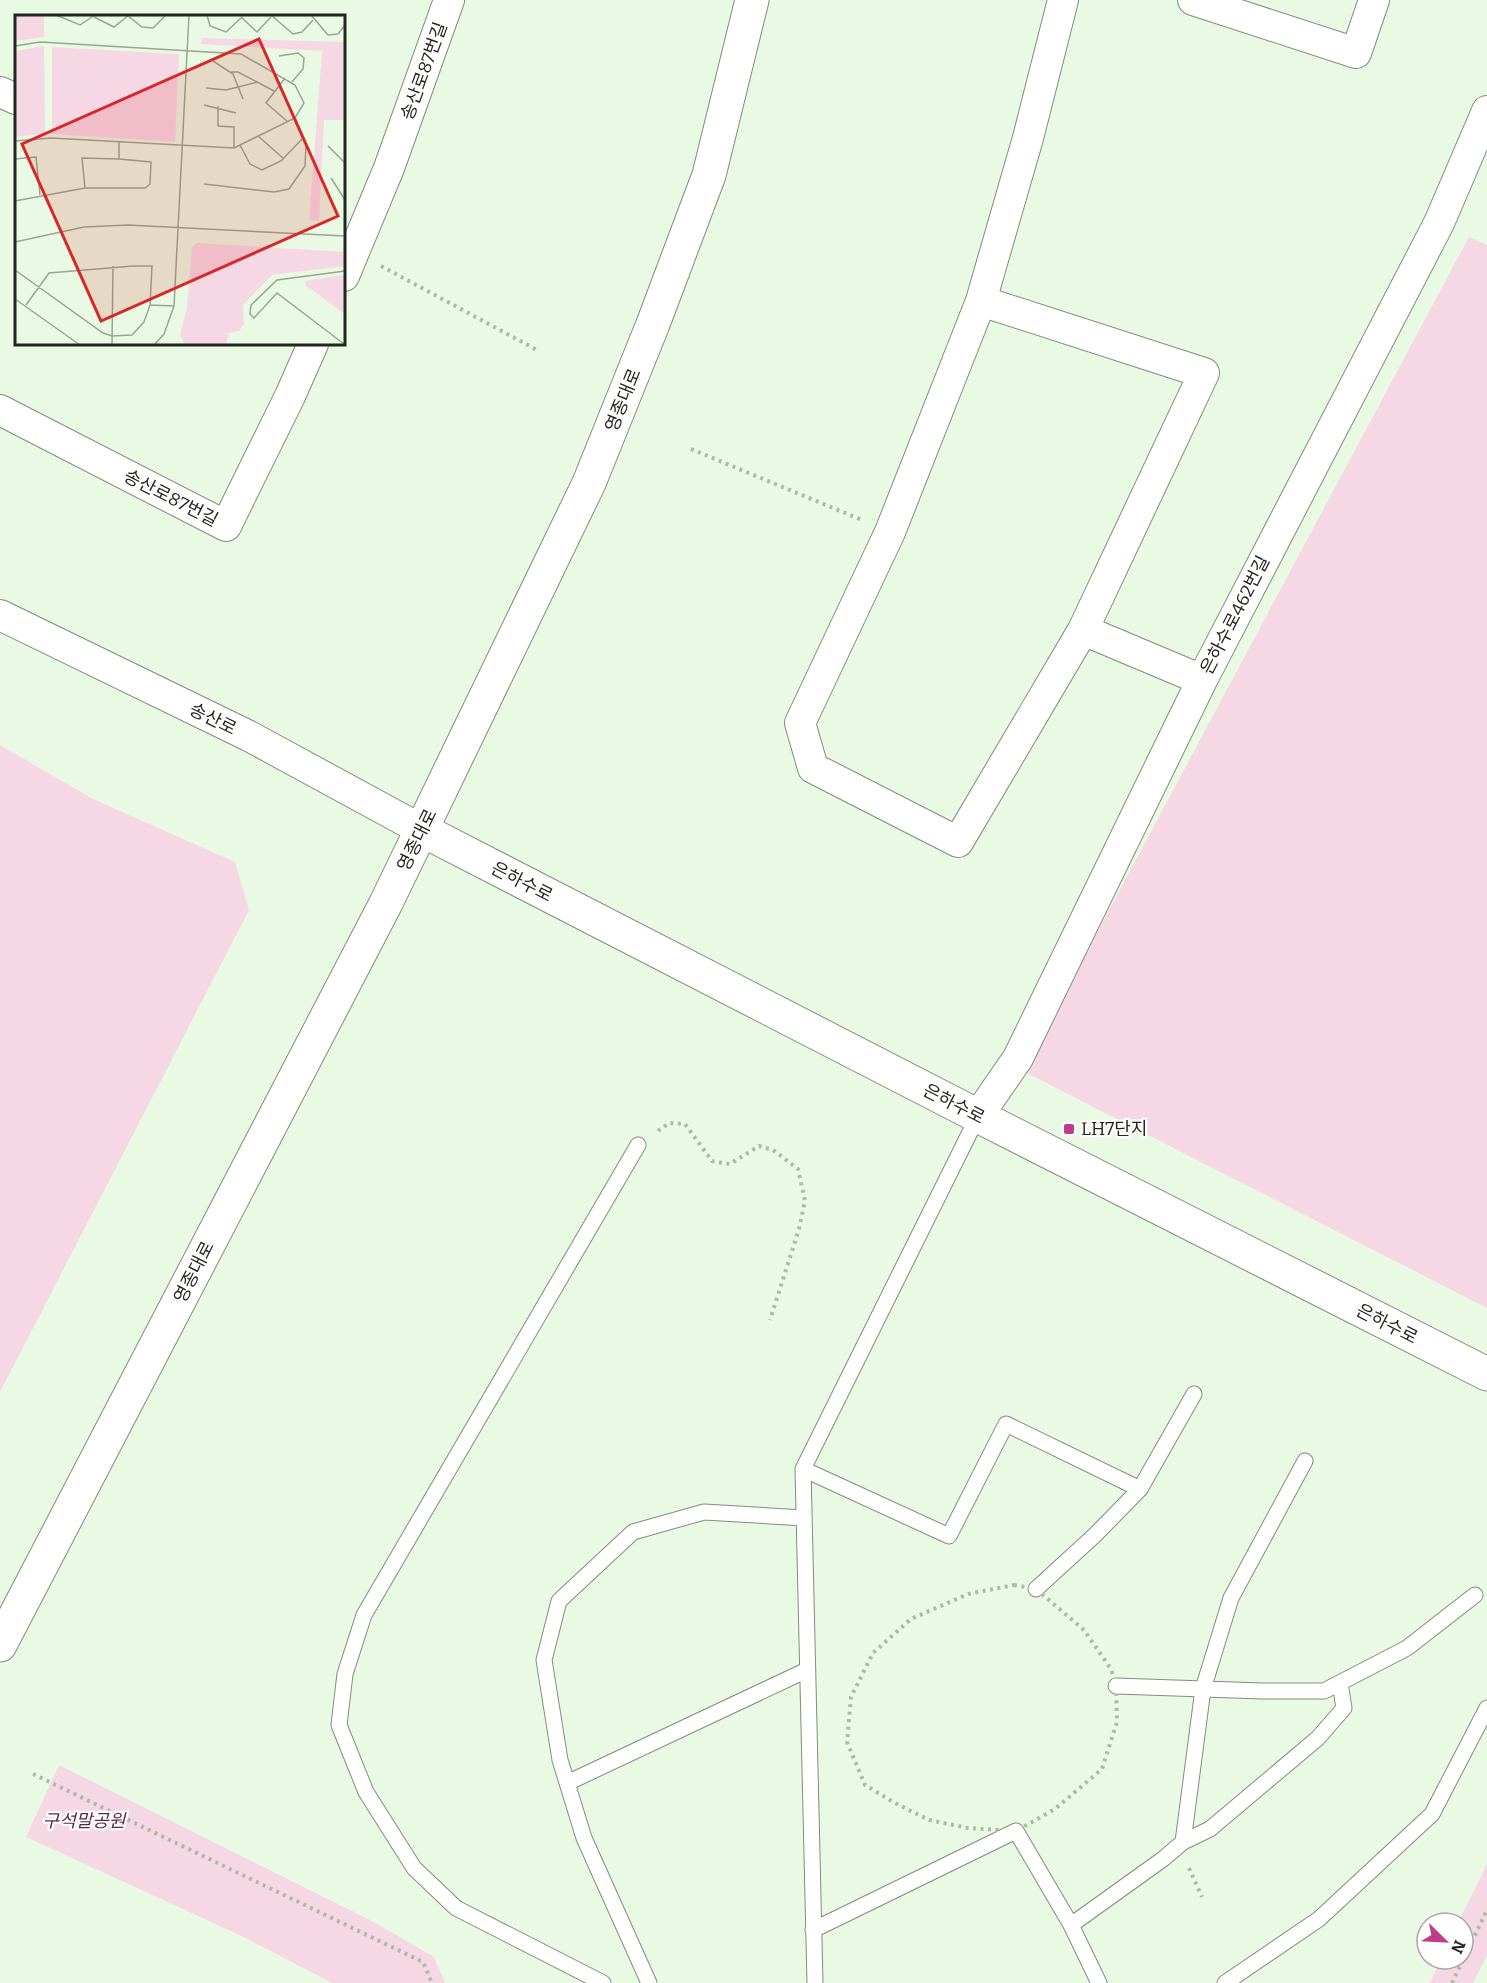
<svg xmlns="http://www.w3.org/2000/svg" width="1487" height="1983" viewBox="0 0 1487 1983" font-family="Bitter,'Noto Sans KR',serif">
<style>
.green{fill:#f6d8e5}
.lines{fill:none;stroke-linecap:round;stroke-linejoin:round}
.lane-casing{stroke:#808e7a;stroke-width:17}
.street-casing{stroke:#808e7a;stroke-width:32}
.secondary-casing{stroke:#808e7a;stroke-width:35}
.path{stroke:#adbaa8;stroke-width:4;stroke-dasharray:3 4.5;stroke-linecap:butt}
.lane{stroke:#fff;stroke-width:15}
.street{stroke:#fff;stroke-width:30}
.secondary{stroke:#fff;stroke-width:33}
.poi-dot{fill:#bf3d87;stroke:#fff;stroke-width:2}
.labels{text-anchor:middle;stroke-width:4.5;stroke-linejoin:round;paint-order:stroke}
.street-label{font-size:18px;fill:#21271f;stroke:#fff}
.poi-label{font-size:18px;fill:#21271f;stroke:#fff;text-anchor:start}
.park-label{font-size:18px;font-style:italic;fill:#5e2744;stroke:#fff}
.inset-road{fill:none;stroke:#99a595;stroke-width:1.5}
.view{fill:#d62828;fill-opacity:0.15;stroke:#d62828;stroke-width:3}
.inset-edge{fill:none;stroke:#21271f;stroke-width:3}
</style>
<rect width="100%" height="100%" fill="#e9f9e3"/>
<path class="green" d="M1469,237l18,8v1063l-464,-237z
M0,745l93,54 142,63 14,48 -249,482z
M59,1765l313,156 62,36 11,26h-113l-86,-45 -220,-101z
M1487,1864v91l-14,28h-43l11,-24h22v-36h-5z"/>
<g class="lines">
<defs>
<path id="lane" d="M803,1469l146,67 57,-112 134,65
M1036,1589l59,-54 45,-46 54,-95
M1116,1686l147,5h61l83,-43 68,-53
M567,1783l240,-113
M1183,1842l20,-153 28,-91 74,-137
M1071,1925l92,-66 20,-17 27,-13 108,-91 26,-30 -4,-25
M813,1930l203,-99 55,94 28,58
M603,1983l-147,-75 -42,-40 -48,-76 -27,-67 6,-51 19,-59 274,-470
M649,1983l-65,-145 -24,-78 -16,-100 15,-59 74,-69 71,-20 100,6
M815,1983l-12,-514 175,-353
M1225,1983l94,-64 113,-105 55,-106"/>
<path id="street" d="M1063,0l-35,138 -47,163 -91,231 -90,191 13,45 145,74 125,-212
M1193,0l163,53 18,-53
M0,92l16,7
M344,276l45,-108 60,-168
M981,301l223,72 -121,257 119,50
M0,410l226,116 64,-130 23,-52
M0,615l249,121 173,94
M978,1116l40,-58 184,-378 237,-457 48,-112"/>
<path id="secondary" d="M422,830l556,286 509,258
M0,1645l386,-742 203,-420 64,-159 56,-149 43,-175"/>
</defs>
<use href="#lane" class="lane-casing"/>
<use href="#street" class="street-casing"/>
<use href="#secondary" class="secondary-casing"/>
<path class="path" d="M381,266l158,85
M691,449l171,71
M658,1131l11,-8 16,1 27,37 18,3 29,-18 14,4 25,19 7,32 -6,28 -29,91
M1014,1585l22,4 48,41 27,39 5,17 1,36 -15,47 -47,40 -39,22 -48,-3 -39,-8 -34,-17 -30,-18 -18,-43 4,-45 22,-44 38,-34 57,-25z
M33,1774l390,188 9,21
M1189,1868l13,29
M1452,1983l35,-73"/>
<use href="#lane" class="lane"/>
<use href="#street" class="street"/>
<use href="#secondary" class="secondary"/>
</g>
<rect class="poi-dot" x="1063" y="1123" width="12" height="12" rx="3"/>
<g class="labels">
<g class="street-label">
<text transform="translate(424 71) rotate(-70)" y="6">송산로87번길</text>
<text transform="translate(623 400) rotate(-68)" y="6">영종대로</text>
<text transform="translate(171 498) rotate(27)" y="6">송산로87번길</text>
<text transform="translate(1235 615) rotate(-63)" y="6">은하수로462번길</text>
<text transform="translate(213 719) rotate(26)" y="6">송산로</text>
<text transform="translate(417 840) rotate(-64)" y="6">영종대로</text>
<text transform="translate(522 882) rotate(27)" y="6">은하수로</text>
<text transform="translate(954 1104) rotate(27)" y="6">은하수로</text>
<text transform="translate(194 1272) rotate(-63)" y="6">영종대로</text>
<text transform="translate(1387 1324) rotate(27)" y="6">은하수로</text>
</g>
<g class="poi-label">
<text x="1081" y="1135">LH7단지</text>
</g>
<g class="park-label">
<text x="84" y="1827">구석말공원</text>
</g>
</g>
<g transform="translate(15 15)">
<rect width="330" height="330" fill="#e9f9e3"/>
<path d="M29,0v22l-29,4v-26zM186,23l144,4v78h-21l-5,101 -10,-1 13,-169 -121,-7zM29,31l1,88 -30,3v-86zM37,32l127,7 -4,88 -123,-8zM182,228l148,9v14l-73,9 -29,30 1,19 -5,7 -10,2 -3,12h-41l-5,-10 7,-27 5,-61zM325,260l5,1v38l-40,-29 1,-4z" fill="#f6d8e5"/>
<path class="inset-road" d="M41,0l24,10 15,-10M192,0l3,11 16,6 15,-14M256,0l22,19 9,-2 11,-12M296,0l17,20 10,-1 7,-9M113,1l14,11 11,1 13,-13M79,2l20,10 15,-12M226,2l16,15 14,-15M0,31l25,-4 201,12 54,31 9,18 -9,15 -61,30 -183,-10 -36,3M264,41l19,-3 6,5 -1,11 -11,13M198,46l20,13 10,25M216,57h7l36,19M270,63l-19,25 22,19M191,73l20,2 32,-8M189,90l32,8M203,91v20l16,1v21M243,121l26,23M225,130l10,19 12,6 19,-9 23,-24M313,131l17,17M0,144l21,-2 4,38M316,163l14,22M189,169l70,8 15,-3 16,-23 1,-21 -11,-27M70,173l-3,-30 37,1v-17M0,186l70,-13h60l5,-4 1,-22 -32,-3M0,227l69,-15 44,-2 217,11M0,255l88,63 9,3 20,-1 12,-13 6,-17M0,284l65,46M11,290l23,-32 84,-7h19l-2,39 24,1M329,329l-67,-51 -23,25 -4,-4 1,-9 26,-25 68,-9M97,330l1,-79M139,330l10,-11 10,-28 15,-291"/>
<path class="view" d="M244,24l79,177 -237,105 -79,-177z"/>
<rect width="330" height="330" class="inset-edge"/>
</g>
<g transform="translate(1445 1941) rotate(114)"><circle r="28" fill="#ffffff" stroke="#a6a9a5" stroke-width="1.5"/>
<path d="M0-4.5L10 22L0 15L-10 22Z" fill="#bf3d87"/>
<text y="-9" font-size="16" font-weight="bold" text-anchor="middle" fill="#21271f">N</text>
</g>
</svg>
